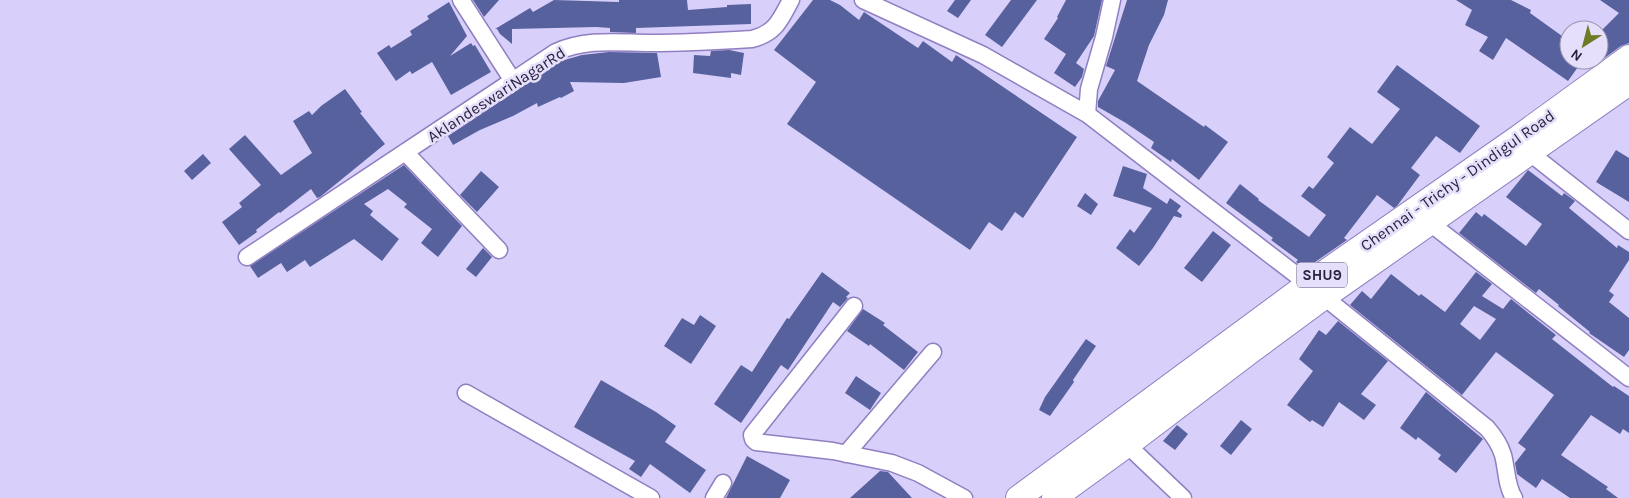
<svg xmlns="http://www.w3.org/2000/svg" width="1629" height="498" viewBox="0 0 1629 498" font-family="Karla,sans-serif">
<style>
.building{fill:#57619e;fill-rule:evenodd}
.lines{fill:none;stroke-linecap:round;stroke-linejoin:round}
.minor-casing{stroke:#907fc1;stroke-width:19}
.highway-casing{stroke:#907fc1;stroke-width:26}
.minor{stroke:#fff;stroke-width:16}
.highway{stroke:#fff;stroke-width:24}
.labels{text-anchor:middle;stroke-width:5;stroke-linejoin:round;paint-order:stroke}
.shield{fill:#e5dffb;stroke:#625b77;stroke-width:1}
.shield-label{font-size:15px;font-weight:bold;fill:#2a233e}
.street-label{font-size:16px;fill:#2a233e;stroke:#e5dffb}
</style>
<rect width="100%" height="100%" fill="#d8d0fa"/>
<path class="building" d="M473,0h26l-15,17z
M554,0l65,2v-2h68l1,10 39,-3v-2l24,-1v20l-115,4v5l-26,-1v-4l-14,-1 -84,2v15l-12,-10 -3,-5h-2l35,-21 3,4z
M813,0h17l10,5 19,15 5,-8 54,36 5,-7 29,21 4,-7 121,82 -54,81 -8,-6 -13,19 -13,-9 -19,28 -183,-126 29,-42 -42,-32z
M955,0h16l-13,18 -11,-7z
M1011,0h26l-35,47 -17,-12z
M1066,0h36l-8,36 -18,27 8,6 -2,8 -7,10 -21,-14 12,-19 -22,-15 14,-21 -1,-1z
M1127,0h41l-4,15 -15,30 -12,36 67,46 1,-2 23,17 -29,38 -27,-21 -1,3 -20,-14 3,-6 -28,-19 -28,-16v-6l17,-31 -9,-4z
M1456,0h55l20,10 -1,3 39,28v19h14l-15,21 -62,-43 -13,22 -14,-9 9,-14 -23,-12 7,-15z
M1600,0h29v43l-8,3 -22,16v-29l20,-20z
M449,2l18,34 -17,20 21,-13 2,3 2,-1 16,27 -40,23 -19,-33 -20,12 -2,-3 -14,10 -19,-28 12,-8 2,3 21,-13 -2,-4 19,-12 -2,-3z
M729,50l15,3 -3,22 -10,-2v5l-38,-5 1,-18 16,1 1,-5z
M609,52l48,1 4,24 -37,6 -54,-1 4,9 -13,7 -1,-1 -22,10 -1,-4 -24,13 -33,14 -27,15 -5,-9 113,-75 21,-6z
M1397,65l83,61 -20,27 -24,-17 -25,32 9,7 -23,31 -3,2 -17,-13 -33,43 3,2 -42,29 -9,-7 2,-2 -27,-20 2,-2 -47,-35 14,-19 19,15 -1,1 51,37 17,-22 -25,-19 8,-10 4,3 21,-26 -7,-6 23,-30 22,17 28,-35 -23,-17z
M345,89l17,23 -2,1 25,31 -65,53 -3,1 -6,-9 -31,24 -1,-1 -23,18 1,2 -18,13 -17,-23 20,-15 -3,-4 22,-18 -32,-36 16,-14 36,40 31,-22 -19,-32 16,-10 3,4 9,-9z
M1616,150l13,8v44l-33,-20z
M203,154l8,9 -19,17 -8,-9z
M404,165l58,61 -24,31 -17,-14 11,-14 -28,-22 3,-3 -19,-15 -24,15 9,7 -3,4 29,24 -17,22 -28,-22 -44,28 -5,-7 -18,12 -6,-9 -23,15 -8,-12z
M1123,166l24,8 -4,14 24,16 3,-6 11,8 -4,5 5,4 -1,3 -7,-2 -21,32 -14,18 -23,-18 14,-19 4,4 18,-25 -39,-12z
M1528,170l34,26 2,-3 11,8 -6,7 48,40 1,-3 11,7v8l-20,31 5,4 -5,7 20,16v32l-5,7 -35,-24 1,-1 -32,-26 1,-1 -20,-16 -3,4 -77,-60 17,-21 6,5 2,-3 42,32 16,-22 -36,-27z
M481,171l18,16 -22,25 -17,-17z
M1085,193l13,11 -7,11 -14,-9z
M1213,231l18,14 -29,37 -18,-14z
M483,248l9,9 -16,20 -10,-8z
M822,272l28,21 -4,4 2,1 -8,9 -7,-5 -45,68 -7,-5 -40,58 -27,-19 27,-39 11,7 35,-54 2,1z
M1476,272l16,12 -10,12 21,13 8,-10 45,36 -4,4 61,48 1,-1 15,10v37l-6,-4 -3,5 -29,-19 -30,40 47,32 -2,2 12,9h-48l-28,-19 -6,9 -19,-14 -2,-11 11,-14 -8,-6 36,-48 -58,-43 -34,43 -112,-90 12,-14 9,8 20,-25 28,22 2,-2 24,18zM1474,306l22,13 -16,21 -20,-16z
M863,309l22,14 -2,2 35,27 -14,18 -34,-26 -1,2 -22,-15z
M700,315l16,11 -25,38 -27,-18 18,-28 12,7z
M1338,321l50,40 -27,33 15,11 -12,15 -25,-18 -16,25 -11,-7 -2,2 -23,-17 26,-34 -14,-12 20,-29 7,5z
M1086,339l10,7 -23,34 1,2 -24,34 -11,-6 6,-13z
M856,376l25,17 -11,17 -25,-17z
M601,380l55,32 20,14 -11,16 41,28 -16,23 -40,-29 -9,13 -12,-8 6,-8 -61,-34z
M1426,392l57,47 -27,34 -18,-14 3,-4 -23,-18 -2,3 -16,-12z
M1241,420l11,9 -21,26 -11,-9z
M1177,425l11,9 -13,16 -12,-9z
M747,456l43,24 -10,18h-54z
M880,471l8,1 24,26h-62z"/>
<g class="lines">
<defs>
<path id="minor" d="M461,0l52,81
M863,0l120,55 104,59
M1112,0l-8,37 -15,52 -2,25 221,170 179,144c7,8 13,17 16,27 4,15 3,30 11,43
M405,152l94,98
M1530,153l99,78
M1430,223l199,155
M247,257l309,-205c32,-14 62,-9 96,-9 33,0 67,-2 100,-4 24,-6 28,-19 39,-39
M854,306l-102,129 1,4 3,3 77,9 59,12 26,10 46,25
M466,393l185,105
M1121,439l62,59
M846,454l87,-102
M714,498l9,-15"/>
<path id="highway" d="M1018,498l290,-214 208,-145 113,-82
M1054,498l73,-53 124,-94 73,-54 305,-214"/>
</defs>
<use href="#minor" class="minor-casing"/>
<use href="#highway" class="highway-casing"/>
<use href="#minor" class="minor"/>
<use href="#highway" class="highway"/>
</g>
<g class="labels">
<rect class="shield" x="1297" y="262.5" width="50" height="25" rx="4"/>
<g class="shield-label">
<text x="1322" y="280">SHU9</text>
</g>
<g class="street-label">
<text transform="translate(496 94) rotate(-33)" y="6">AklandeswariNagarRd</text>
<text transform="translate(1457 180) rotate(-35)" y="6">Chennai - Trichy - Dindigul Road</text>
</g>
</g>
<g transform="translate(1584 45) rotate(216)"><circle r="24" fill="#e5dffb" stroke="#9a94af"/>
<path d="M0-4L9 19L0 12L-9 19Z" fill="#707923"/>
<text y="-8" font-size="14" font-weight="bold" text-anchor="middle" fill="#2a233e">N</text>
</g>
</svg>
